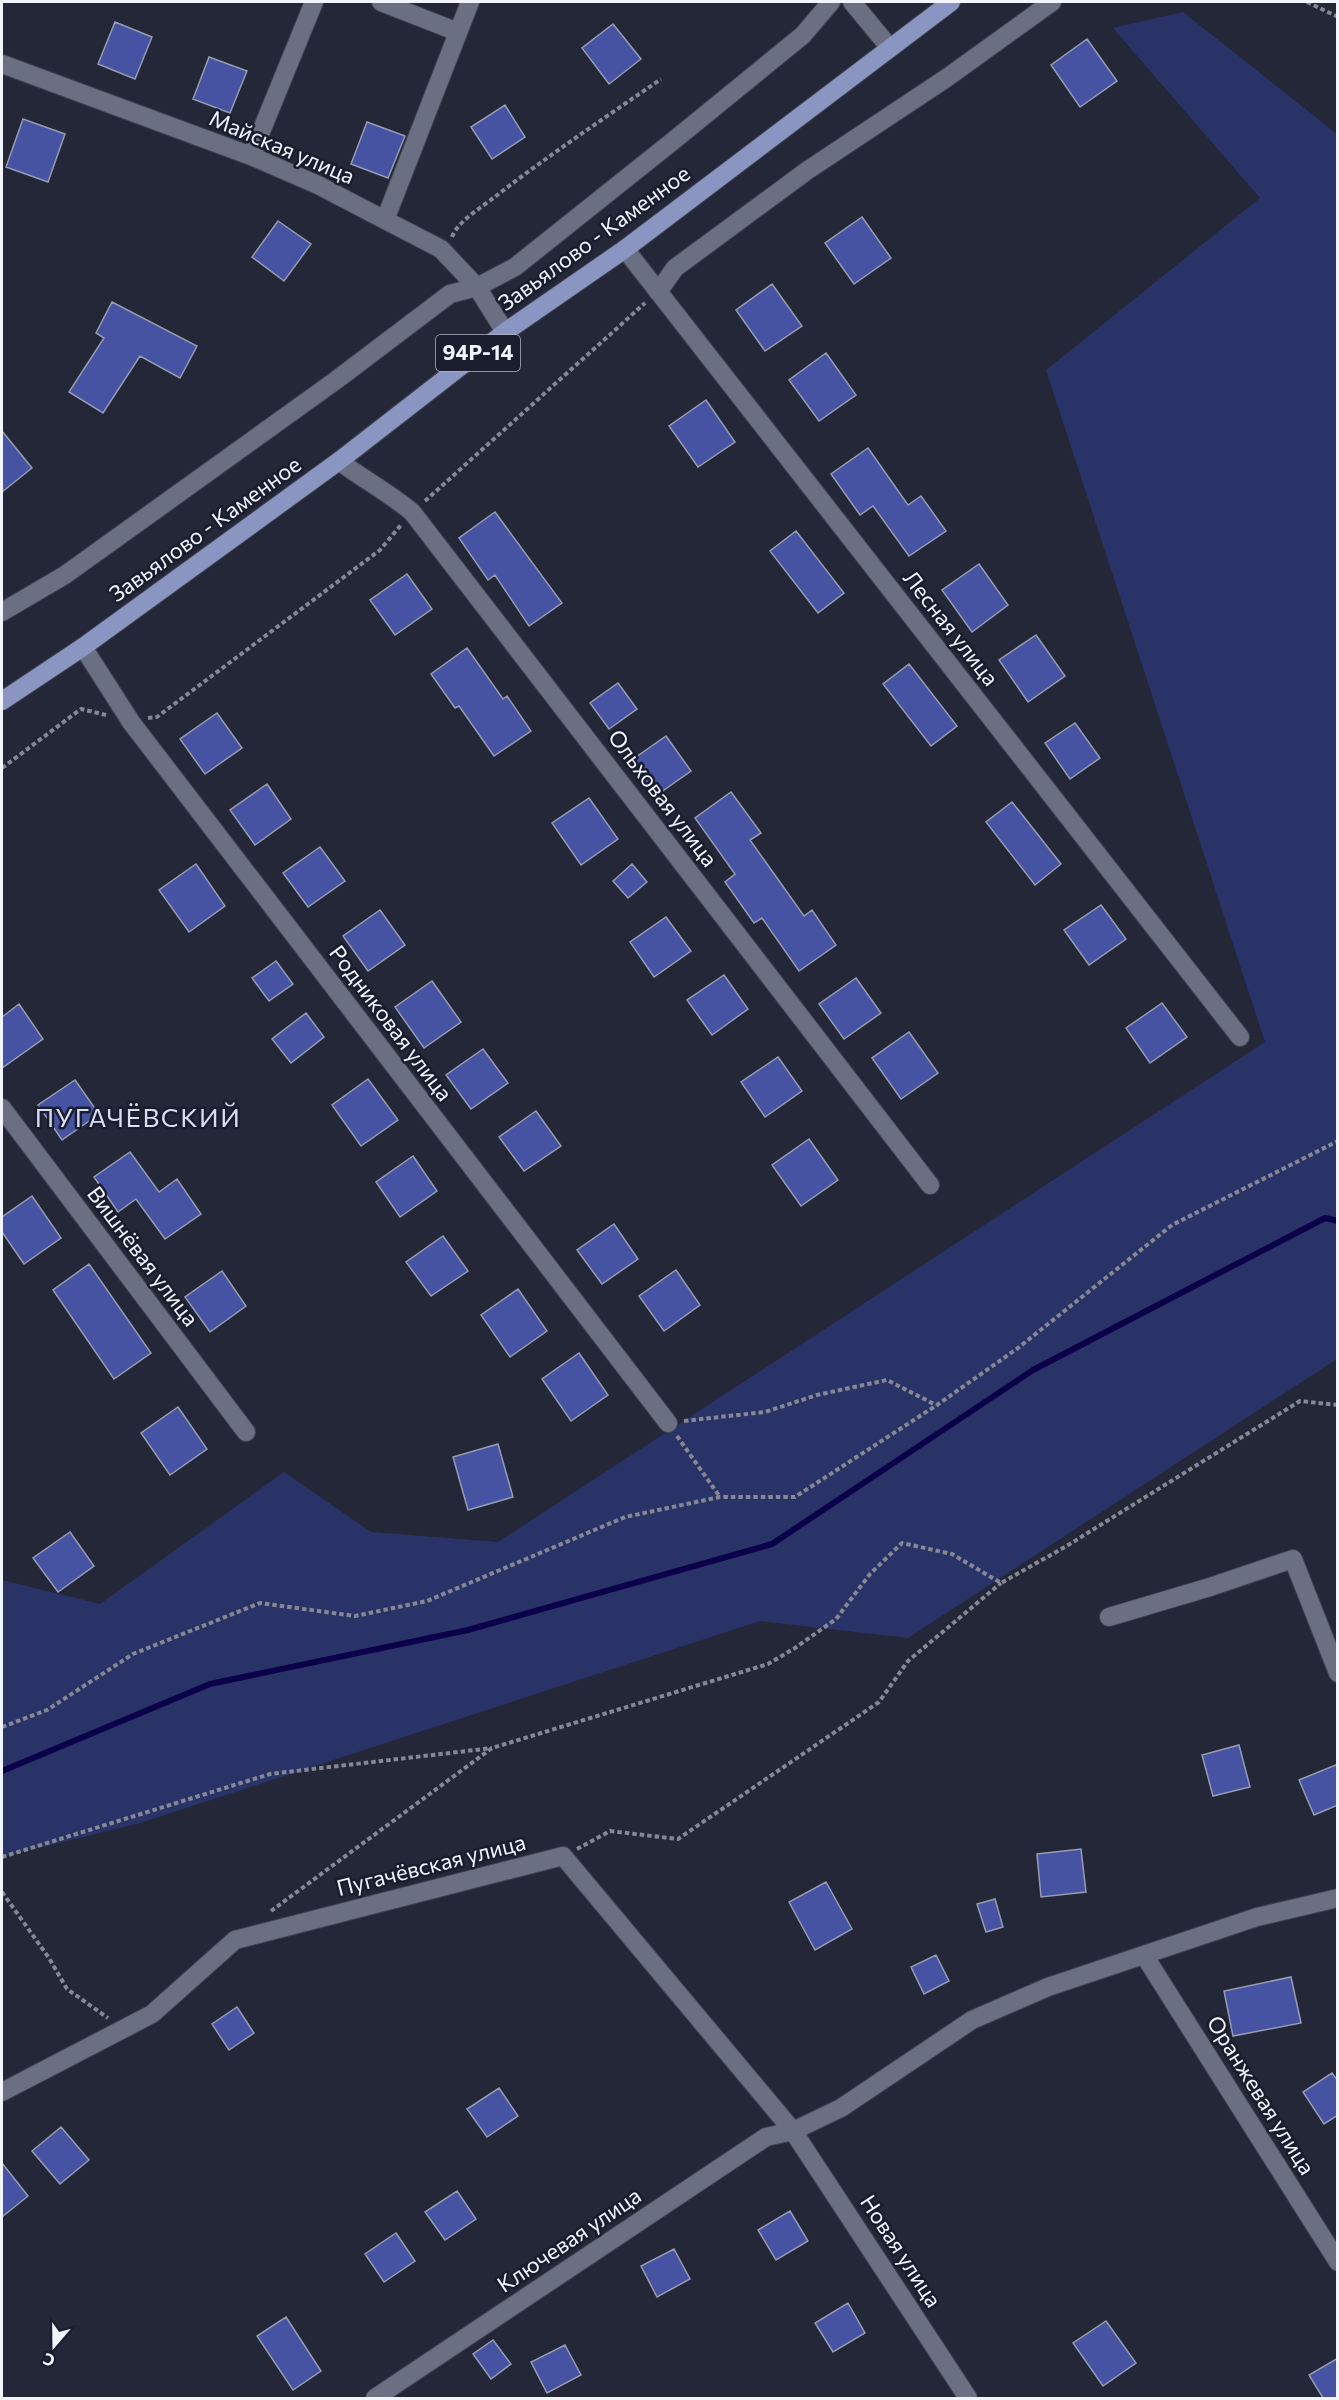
<svg xmlns="http://www.w3.org/2000/svg" width="1339" height="2400" viewBox="0 0 1339 2400" font-family="Commissioner,sans-serif">
<style>
.green{fill:#2a3367}
.lines{fill:none;stroke-linecap:round;stroke-linejoin:round}
.stream{stroke:#0b004a;stroke-width:6}
.building{fill:#4653a2;stroke:#969cb0;stroke-width:1.5}
.minor-casing{stroke:#3f424f;stroke-width:20}
.major-casing{stroke:#3f424f;stroke-width:20}
.path{stroke:#848894;stroke-width:4;stroke-dasharray:4.5 3;stroke-linecap:butt}
.minor{stroke:#6a6f82;stroke-width:18}
.major{stroke:#8a95c2;stroke-width:18}
.labels{text-anchor:middle;stroke-width:5;stroke-linejoin:round;paint-order:stroke}
.shield{fill:#1a1d2d;stroke:#b1b4bf;stroke-width:1.5}
.shield-label{font-size:21px;font-weight:bold;fill:#f2f5fe}
.street-label{font-size:22px;fill:#f2f5fe;stroke:#1a1d2d}
.quarter-label{font-size:26px;letter-spacing:1.5px;fill:#d7ddf3;stroke:#1a1d2d}
</style>
<rect width="100%" height="100%" fill="#232737"/>
<path class="green" d="M1183,12l154,122v1225l-429,279 -148,-17 -620,202 -138,34v-277l98,24 184,-132 87,60 127,10 767,-500 -219,-672 214,-172 -147,-170z"/>
<g class="lines">
<path class="stream" d="M2,1771l208,-87 258,-54 304,-86 261,-174 292,-152 13,3"/>
</g>
<path class="building" d="M115,22l37,15 -17,42 -37,-15z
M613,24l28,35 -32,25 -27,-36z
M1087,39l30,42 -37,26 -29,-42z
M209,57l38,14 -17,42 -37,-14z
M505,105l20,32 -33,22 -21,-32z
M23,119l42,15 -17,48 -42,-15z
M367,122l38,14 -17,42 -37,-14z
M862,217l29,41 -37,26 -29,-41z
M278,221l33,23 -27,37 -32,-24z
M772,284l30,42 -37,25 -29,-41z
M112,302l85,44 -17,32 -40,-22 -37,57 -34,-21 35,-54 -8,-5z
M826,353l30,42 -37,26 -30,-41z
M706,400l29,42 -37,25 -29,-41z
M2,431l30,37 -30,24z
M868,448l40,57 13,-9 25,35 -37,25 -36,-50 -13,9 -29,-41z
M495,512l67,91 -33,23 -34,-51 -7,5 -29,-42z
M796,531l48,62 -26,20 -48,-62z
M979,564l29,41 -36,27 -30,-42z
M407,574l25,35 -37,26 -25,-35z
M1036,635l29,41 -37,26 -29,-42z
M467,648l36,51 4,-3 24,35 -37,25 -35,-50 -4,2 -24,-34z
M909,664l48,62 -26,20 -48,-62z
M618,683l19,26 -28,20 -19,-26z
M217,713l25,35 -37,26 -25,-35z
M1075,723l25,35 -30,21 -25,-36z
M666,736l25,35 -37,26 -25,-35z
M267,784l24,35 -36,26 -25,-35z
M731,792l30,41 -11,7 54,76 8,-6 24,35 -37,26 -37,-53 -8,5 -29,-41 10,-8 -40,-56z
M589,798l29,41 -37,26 -29,-42z
M1012,802l49,62 -26,21 -49,-63z
M320,847l25,34 -37,26 -25,-34z
M196,864l29,42 -36,26 -30,-42z
M632,864l15,18 -19,16 -15,-17z
M1101,905l25,34 -37,26 -25,-35z
M380,910l25,35 -37,26 -25,-35z
M666,917l25,34 -37,26 -24,-35z
M276,961l17,23 -24,17 -17,-23z
M724,975l24,34 -36,26 -25,-35z
M856,978l25,35 -37,26 -25,-35z
M432,981l29,41 -37,26 -29,-41z
M1162,1003l25,34 -37,26 -24,-35z
M19,1004l24,35 -41,29v-51z
M306,1013l18,24 -33,26 -19,-24z
M909,1032l29,41 -37,26 -29,-41z
M483,1049l25,34 -37,26 -25,-34z
M778,1057l24,34 -37,26 -24,-35z
M368,1079l30,41 -37,26 -29,-41z
M75,1080l24,34 -37,26 -24,-35z
M536,1111l25,35 -37,25 -25,-34z
M809,1139l29,41 -37,26 -29,-41z
M130,1152l29,40 18,-13 24,35 -36,25 -29,-40 -18,13 -24,-35z
M413,1156l24,35 -37,26 -24,-35z
M32,1196l29,42 -37,26 -22,-32v-15z
M614,1224l24,35 -36,25 -25,-34z
M443,1236l25,35 -37,25 -25,-34z
M89,1264l62,89 -37,26 -61,-89z
M676,1270l24,35 -36,26 -25,-35z
M222,1271l24,35 -36,26 -25,-35z
M518,1289l29,42 -37,26 -29,-42z
M579,1353l29,42 -37,26 -29,-42z
M178,1407l29,42 -37,26 -29,-42z
M498,1444l15,53 -45,13 -15,-53z
M70,1532l24,34 -36,26 -25,-34z
M1239,1745l11,42 -37,9 -11,-41z
M1338,1764v41l-24,10 -15,-35z
M1081,1849l5,43 -45,5 -4,-43z
M826,1882l26,47 -37,21 -26,-48z
M995,1899l8,28 -17,5 -9,-28z
M936,1955l13,26 -25,13 -13,-27z
M1291,1977l10,46 -68,13 -9,-45z
M237,2007l17,26 -25,17 -17,-26z
M1332,2073l6,8v34l-14,9 -21,-32z
M499,2088l19,28 -31,21 -20,-28z
M61,2127l28,33 -29,24 -28,-33z
M2,2163l26,33 -26,21z
M457,2191l19,28 -31,21 -20,-28z
M790,2211l18,30 -32,19 -18,-30z
M396,2233l19,28 -31,21 -19,-28z
M674,2249l16,30 -33,18 -16,-31z
M848,2303l17,30 -32,19 -18,-29z
M286,2317l35,54 -28,19 -36,-54z
M1106,2321l30,42 -33,23 -30,-43z
M493,2340l18,24 -20,15 -18,-25z
M565,2345l16,30 -34,18 -16,-31z
M1338,2358v40h-15l-14,-23z"/>
<g class="lines">
<defs>
<path id="minor" d="M381,2l77,30
M852,2l38,46
M2,64l249,92 67,29 67,35 56,29 36,38 28,45
M251,156l63,-154
M385,220l85,-218
M625,249l615,788
M658,292l17,-24 133,-98 140,-93 104,-75
M339,461c24,18 50,32 73,51l518,673
M2,612l63,-37 270,-194 115,-87 27,-7 38,-20 158,-126 130,-106 28,-33
M83,647l48,75 537,701
M2,1108l244,324
M1109,1617l101,-30 83,-28 45,114
M1144,1955l194,307
M2,2092l150,-78 83,-74 328,-84 230,275 175,267
M375,2398l391,-261 27,-6 48,-23 131,-88 76,-33 209,-70 81,-19"/>
<path id="major" d="M2,701l81,-54 256,-186 166,-129 120,-83 326,-247"/>
</defs>
<use href="#minor" class="minor-casing"/>
<use href="#major" class="major-casing"/>
<path class="path" d="M1307,2l31,15
M452,237c6,-16 30,-30 44,-41 53,-41 110,-79 165,-117
M425,501l220,-198
M148,718l9,-1 223,-167 21,-25
M2,768l79,-59 25,6
M684,1421l81,-9 52,-17 70,-15 49,25
M677,1436l43,61
M2,1727l45,-17 86,-56 127,-51 95,13 72,-15 198,-84 95,-20h75l142,-92 81,-57 154,-123 166,-84
M577,1849l33,-18 68,8 201,-137 29,-41 93,-78
M2,1857l268,-83 222,-26
M2,1892l47,66 18,31 41,29
M271,1911l221,-163 276,-84 27,-16 41,-29 34,-45 32,-31 50,11 49,29 64,-36 235,-146 38,4"/>
<use href="#minor" class="minor"/>
<use href="#major" class="major"/>
</g>
<g class="labels">
<rect class="shield" x="436" y="335" width="84" height="36" rx="4.5"/>
<g class="shield-label">
<text x="478" y="360">94Р-14</text>
</g>
<g class="street-label">
<text transform="translate(282 147) rotate(23)" y="8">Майская улица</text>
<text transform="translate(594 238) rotate(-36)" y="8">Завьялово - Каменное</text>
<text transform="translate(205 529) rotate(-36)" y="8">Завьялово - Каменное</text>
<text transform="translate(951 628) rotate(52)" y="8">Лесная улица</text>
<text transform="translate(663 798) rotate(53)" y="8">Ольховая улица</text>
<text transform="translate(391 1023) rotate(53)" y="8">Родниковая улица</text>
<text transform="translate(143 1256) rotate(53)" y="8">Вишнёвая улица</text>
<text transform="translate(431 1865) rotate(-14)" y="8">Пугачёвская улица</text>
<text transform="translate(1261 2095) rotate(58)" y="8">Оранжевая улица</text>
<text transform="translate(569 2240) rotate(-34)" y="8">Ключевая улица</text>
<text transform="translate(901 2251) rotate(57)" y="8">Новая улица</text>
</g>
<g class="quarter-label">
<text x="138" y="1127">ПУГАЧЁВСКИЙ</text>
</g>
</g>
<rect width="1339" height="2400" fill="none" stroke="#f2f5fe" stroke-width="6"/>
<g transform="translate(54 2346) rotate(200)" stroke="#1a1d2d" stroke-width="4.5" paint-order="stroke">
<path d="M0-4.5L10 22L0 15L-10 22Z" fill="#f2f5fe"/>
<text y="-9" font-size="16" font-weight="bold" text-anchor="middle" fill="#f2f5fe">С</text>
</g>
</svg>
